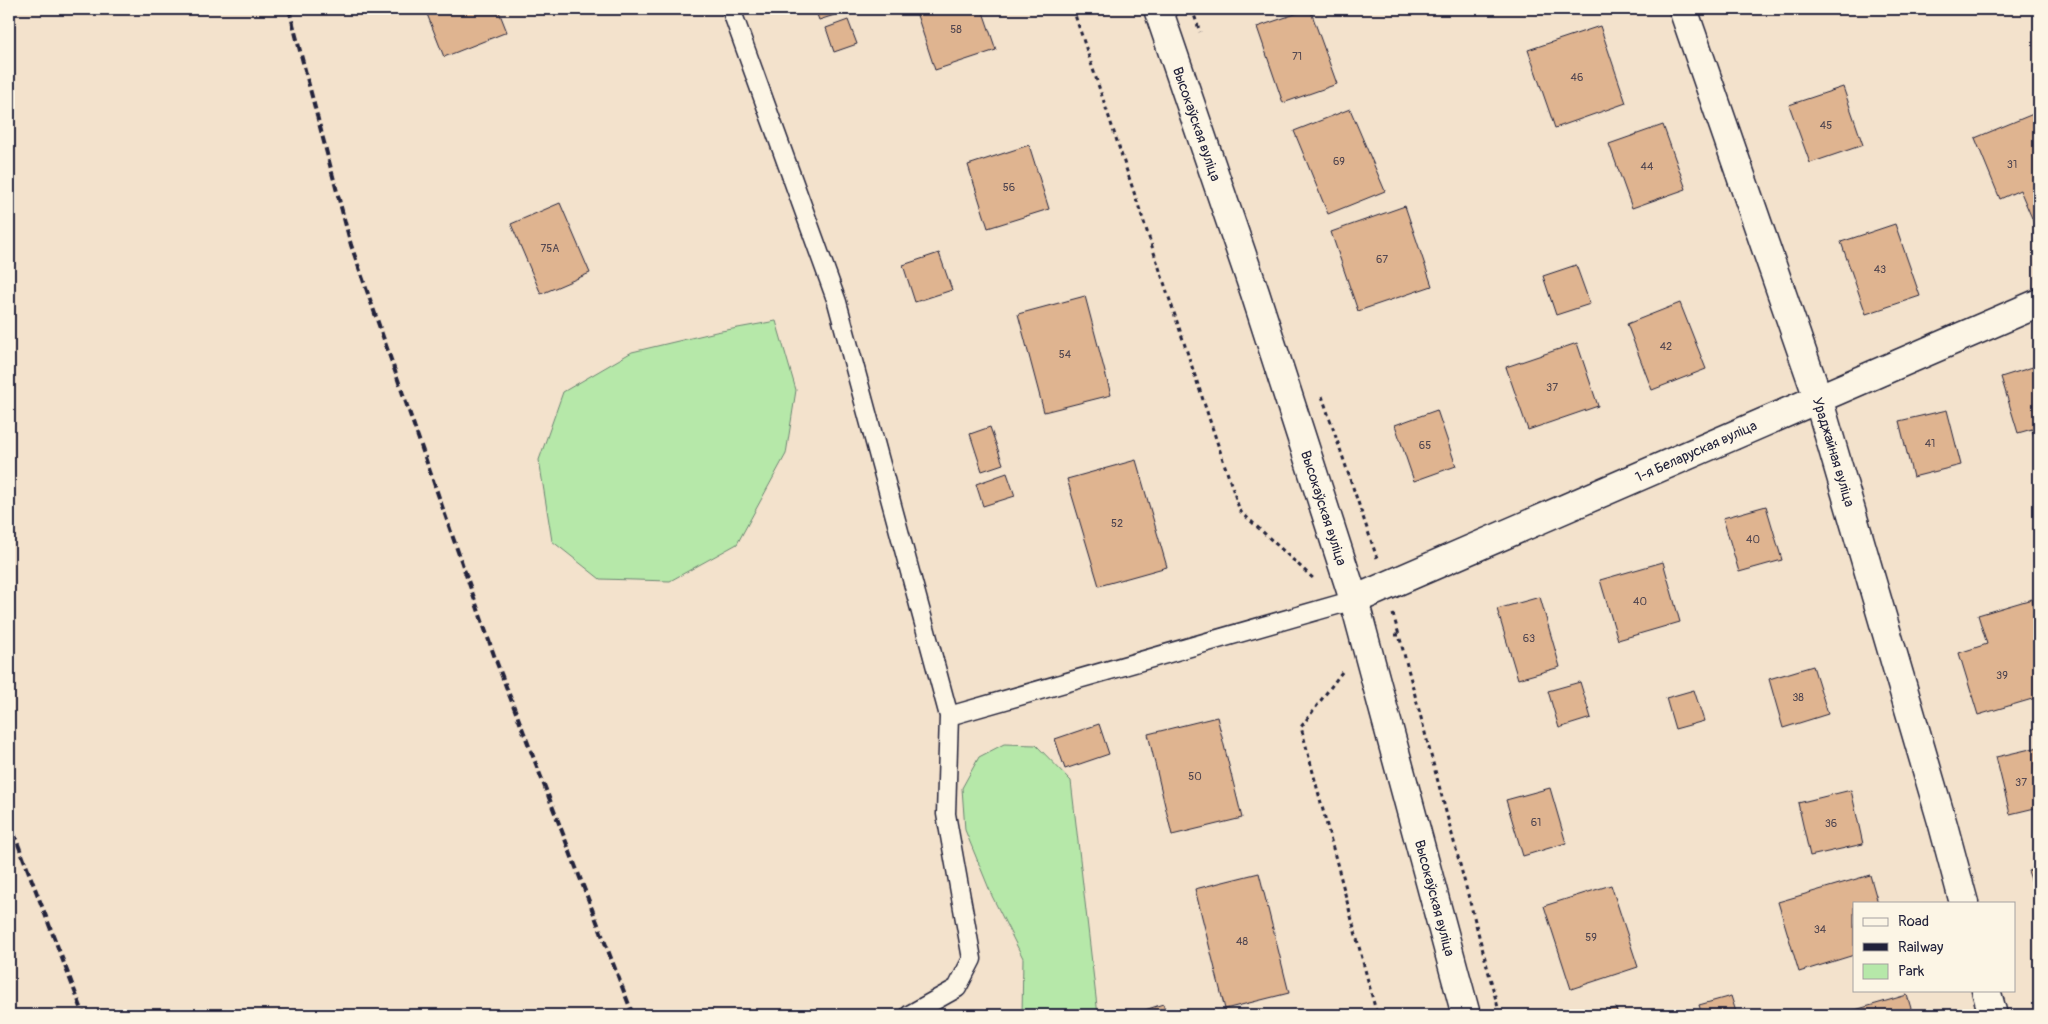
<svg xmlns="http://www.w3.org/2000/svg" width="2048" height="1024" viewBox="0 0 2048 1024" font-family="Pangolin,sans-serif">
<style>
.green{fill:#b6e8a9;stroke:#6c8572}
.building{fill:#dfb490;stroke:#22223b}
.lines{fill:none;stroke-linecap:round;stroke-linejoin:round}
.lane-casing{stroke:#22223b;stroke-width:21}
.street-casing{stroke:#22223b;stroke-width:31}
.path{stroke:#22223b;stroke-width:3;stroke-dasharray:4 4;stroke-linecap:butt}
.lane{stroke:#fcf5e5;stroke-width:18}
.street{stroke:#fcf5e5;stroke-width:28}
.rail{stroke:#22223b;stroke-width:4;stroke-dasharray:8 4;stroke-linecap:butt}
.labels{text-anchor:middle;stroke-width:5;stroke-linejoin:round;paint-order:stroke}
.number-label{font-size:11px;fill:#514650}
.street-label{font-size:14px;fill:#22223b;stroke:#fcf5e5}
</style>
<rect width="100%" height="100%" fill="#f3e2cc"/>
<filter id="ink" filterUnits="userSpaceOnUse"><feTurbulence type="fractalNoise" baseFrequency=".02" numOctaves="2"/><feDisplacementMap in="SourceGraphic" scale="10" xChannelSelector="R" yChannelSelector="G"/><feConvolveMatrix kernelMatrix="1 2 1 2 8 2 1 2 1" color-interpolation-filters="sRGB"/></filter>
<g filter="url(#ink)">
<path class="green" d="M776,321l20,69 -10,64 -49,90 -67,37 -70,-2 -48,-38 -13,-81 24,-68 69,-40 84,-20z
M1004,744l32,1 35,36 27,234h-76l1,-57 -31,-62 -27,-66 -3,-42 17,-31z"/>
<path class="building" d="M425,9h73l9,23 -63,25z
M815,9h38l-34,11z
M915,9h67l14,41 -61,20z
M1310,9l27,75 -54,19 -26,-76z
M848,20l9,24 -23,8 -8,-24z
M1600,26l26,77 -71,25 -27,-78z
M1843,87l20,58 -53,18 -21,-58z
M1350,109l35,82 -57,23 -34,-83z
M2038,112l1,116 -2,2 -17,-40 -20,9 -25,-61z
M1663,125l23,64 -54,19 -23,-64z
M1029,145l20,64 -61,19 -20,-63z
M560,203l30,70 -49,21 -30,-70z
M1405,206l27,80 -74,25 -27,-79z
M1895,224l25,72 -54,18 -25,-72z
M939,253l13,37 -37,12 -12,-37z
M1576,265l14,39 -34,11 -13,-39z
M1085,296l26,99 -67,17 -26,-98z
M1680,303l26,66 -54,21 -25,-66z
M1577,343l21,63 -70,24 -22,-63z
M2036,366l3,13v74l-7,-24 -14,4 -17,-56z
M1437,410l19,56 -42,15 -19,-56z
M1947,410l14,55 -48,12 -14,-56z
M990,427l13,37 -21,7 -12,-37z
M1136,460l31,107 -68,19 -32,-107z
M1007,473l8,23 -32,10 -7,-22z
M1766,506l16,54 -43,12 -16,-54z
M1663,562l17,60 -62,18 -18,-60z
M1540,597l20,70 -42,12 -21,-70z
M2032,599l7,24v74l-61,18 -19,-62 28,-9 -9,-29z
M1813,666l15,48 -45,14 -14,-49z
M1580,682l11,36 -32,10 -11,-37z
M1694,690l10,31 -29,8 -9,-31z
M1217,717l25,101 -70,17 -24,-101z
M1099,724l10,30 -44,15 -10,-30z
M2039,747v60l-29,7 -14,-57z
M1550,788l16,55 -43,13 -17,-56z
M1851,790l12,54 -53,12 -12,-53z
M2039,867v35l-11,-31z
M1259,873l30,120 -64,16 -30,-120z
M1870,875l8,28h-24v52l-55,17 -21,-70z
M1611,885l27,82 -67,22 -27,-83z
M1907,995l6,20h-64l-1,-3z
M1731,996l6,19h-35l-3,-10z
M1163,1004l4,11h-37z
M1616,1008l2,7h-29z"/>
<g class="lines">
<defs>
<path id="lane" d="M731,9l106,293 112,414 405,-116
M909,1015l48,-27 15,-29 -26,-145 3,-98"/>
<path id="street" d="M1158,9l97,284 99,307 112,415
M1683,9l135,389 125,427 21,78
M1354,600l685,-297
M1986,990l7,25"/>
</defs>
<use href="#lane" class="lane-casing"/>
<use href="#street" class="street-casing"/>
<path class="path" d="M1073,9l167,502 75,69
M1192,9l8,23
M1322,396l55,162
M1393,614l6,21
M1395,635h4l101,380
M1342,672l-41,55 76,288"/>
<use href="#lane" class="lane"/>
<use href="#street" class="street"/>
<path class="rail" d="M289,9l62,236 144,413 138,357
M9,821l75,194"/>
</g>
</g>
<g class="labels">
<g class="number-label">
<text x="956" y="33">58</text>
<text x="1297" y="60">71</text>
<text x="1577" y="81">46</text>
<text x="1826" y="129">45</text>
<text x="1339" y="165">69</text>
<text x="2012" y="168">31</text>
<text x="1647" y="170">44</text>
<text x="1009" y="191">56</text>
<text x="550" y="252">75А</text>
<text x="1382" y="263">67</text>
<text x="1880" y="273">43</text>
<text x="1666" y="350">42</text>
<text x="1065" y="358">54</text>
<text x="1552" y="391">37</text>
<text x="1930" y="447">41</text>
<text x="1425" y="449">65</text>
<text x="1117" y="527">52</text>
<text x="1753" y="543">40</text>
<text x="1640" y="605">40</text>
<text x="1529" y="642">63</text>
<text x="2002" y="679">39</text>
<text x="1798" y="701">38</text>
<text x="1195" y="780">50</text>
<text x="2021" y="786">37</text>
<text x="1536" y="826">61</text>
<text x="1831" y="827">36</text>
<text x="1820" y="933">34</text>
<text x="1591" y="941">59</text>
<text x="1242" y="945">48</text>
</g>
<g class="street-label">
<text transform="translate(1197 124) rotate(71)" y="5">Высокаўская вуліца</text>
<text transform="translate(1696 451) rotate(-24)" y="5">1-я Беларуская вуліца</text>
<text transform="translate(1834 452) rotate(73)" y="5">Ураджайная вуліца</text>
<text transform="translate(1324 508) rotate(72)" y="5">Высокаўская вуліца</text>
<text transform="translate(1435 898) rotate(75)" y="5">Высокаўская вуліца</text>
</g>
</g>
<rect width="2048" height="1024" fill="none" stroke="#fcf5e5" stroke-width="30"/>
<rect x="15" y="15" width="2018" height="994" fill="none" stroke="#22223b" stroke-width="2" filter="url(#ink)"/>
<rect x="1853" y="902" width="162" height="90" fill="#fcf5e5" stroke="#a5a1a1"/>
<rect x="1863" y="918" width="25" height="8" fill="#fcf5e5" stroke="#a5a1a1"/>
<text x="1898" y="926" font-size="15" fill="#22223b">Road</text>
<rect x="1863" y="943" width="25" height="8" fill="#22223b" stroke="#a5a1a1"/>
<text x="1898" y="952" font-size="15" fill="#22223b">Railway</text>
<rect x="1863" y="964" width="25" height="15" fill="#b6e8a9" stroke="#a5a1a1"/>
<text x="1898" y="976" font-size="15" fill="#22223b">Park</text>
</svg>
